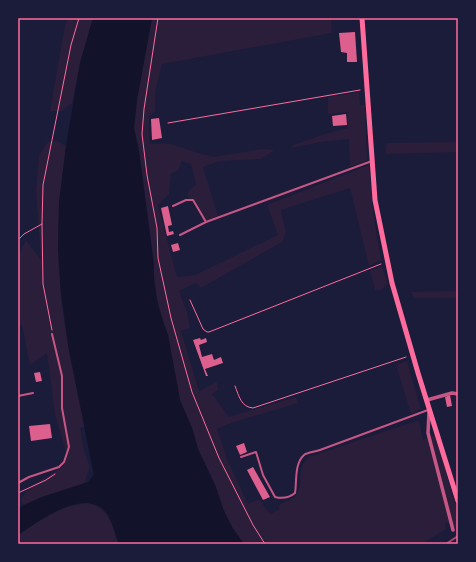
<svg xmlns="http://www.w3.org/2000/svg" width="476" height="562" viewBox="0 0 476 562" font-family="Bitter,serif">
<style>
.green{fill:#2a1e3b}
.water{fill:#12122b}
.building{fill:#dd5f8e}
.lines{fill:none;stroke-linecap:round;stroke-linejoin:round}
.path{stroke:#ff6b9d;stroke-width:1}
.service{stroke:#c65784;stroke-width:2}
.minor{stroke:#c65784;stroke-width:3.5}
.secondary{stroke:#ff6b9d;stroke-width:5}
.rail{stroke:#a44b75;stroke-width:2}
.neatline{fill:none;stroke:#ff6b9d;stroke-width:1.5}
</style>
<rect width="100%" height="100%" fill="#1b1b3a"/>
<path class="green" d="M68,18h25l-13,45 -8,40 -10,8h-12l15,-86z
M152,18h179l1,15 -170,31 -7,29v18l-6,6 1,27 14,-1 10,2 18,6 22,6 48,-8 13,1 -14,9 -41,2 -17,6 15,49 -15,5 -6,-13 -10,-13 3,-6 6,-4 -5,-21 -9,-3 -4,9 -7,4 -2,20 -11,11 19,72 18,-2 83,-40 -11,-30 102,-40 4,47 8,48 -12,6 -19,-78 -69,22 5,23 -4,9 -81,46 -5,-5 -17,8 8,21 3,16 -9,3 18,60 18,-9 1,8 -6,4 17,23 67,-20 2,6 -67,20 -14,6 10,30 21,45 11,-5 11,15 10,-5 -2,-3c7,-4 15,-6 19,-13 8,-12 -3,-23 12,-36l110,-37 4,20 12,-5 21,71 2,21 -2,1 -10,-6 -1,8 -24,14h-177l-12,-17 -8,-16 -9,-26 -17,-36 -6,-21 -12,-28 -12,-65 -6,-17 -5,-18 -3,-22v-13l-15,-114 -5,-23 3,-28z
M359,92l1,13h5l2,56 -17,6 -1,-28 -28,3 -30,6 2,-3 35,-12 20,-5 -1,-16 -19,2v-17z
M57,141l9,5c-4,35 -8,69 -8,103 1,60 14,119 27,178l-5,1c2,13 4,26 10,38l-6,18 -42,13 -19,8 -2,-6 10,-13 33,-20 2,-14 -11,-38 -8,-61 -17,12 -8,-40 -4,1v-69l8,-17 15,20 -5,-69 3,-36 9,-13z
M458,142v10l-73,2 2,-11z
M382,266l6,18 -7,6h-6l-5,-19z
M458,291v7h-44l-3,-6z
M407,361l14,48 -10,5 -15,-49z
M87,503c23,4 24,22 32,41h-101v-9c21,-14 43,-30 69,-32z"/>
<path class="water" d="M93,18h59l-15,82 -3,28 5,23 15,114v13l3,22 5,18 6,17 12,65 12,28 6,21 17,36 9,26 8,16 12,17h-125c-4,-9 -6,-21 -11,-29 -21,-31 -69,6 -90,20v-27l24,-11 46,-15 6,-7 -26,-130 -7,-52 -3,-44 1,-47 7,-56 14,-83z"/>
<path class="building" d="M355,32l2,30h-10v-9l-6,-1 -2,-19z
M346,114l1,11 -14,1 -1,-10z
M159,118l3,20 -10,2 -1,-21z
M168,206l4,19 -4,1 1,6 4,-1 1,3 -7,2 -6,-28z
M178,243l2,7 -7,2 -2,-7z
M200,338l1,2 5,-2 1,4 -8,3 3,12 10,-3 2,6 7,-3 2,6 -18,6 3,7h-2l-13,-36z
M40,372l2,9 -6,1 -2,-9z
M450,395l2,11 -5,1 -2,-10z
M50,424l2,14 -21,3 -2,-15z
M244,443l3,9 -7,3 -4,-9z
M253,467l17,30 -7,3 -16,-30z"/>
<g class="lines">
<path class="path" d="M158,18l-14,91 -2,25 5,41 10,53 1,30 13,60 21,74 27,66 34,67 12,19
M168,123l192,-33
M18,240l6,-6 18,-10
M190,300l13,29 4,3h2l172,-68
M52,330l-9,-46 -1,-60 1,-39 28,-140 8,-27
M235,386c4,10 6,21 18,22l153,-51
M18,493l28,-13 9,-6"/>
<path class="service" d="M173,206l13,-6h7l3,5 10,17 -26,13
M206,222l166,-61
M18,396l15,-3
M241,457l15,-5 7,23 12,22c8,2 14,1 20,-4 2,-11 -1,-29 9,-38 3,-3 11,-3 16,-5l108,-40
M18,483l11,-6 30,-10 5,-5 5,-15 -7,-39v-32l-10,-42"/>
<path class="minor" d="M427,400l25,-7 6,1
M429,412l-1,21 25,97"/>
<path class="secondary" d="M362,18l13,182 17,83 26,90 40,128"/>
<path class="rail" d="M446,544l12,-8"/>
</g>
<rect width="476" height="562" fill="none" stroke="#1b1b3a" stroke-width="38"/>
<rect x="19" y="19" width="438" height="524" class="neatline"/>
</svg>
